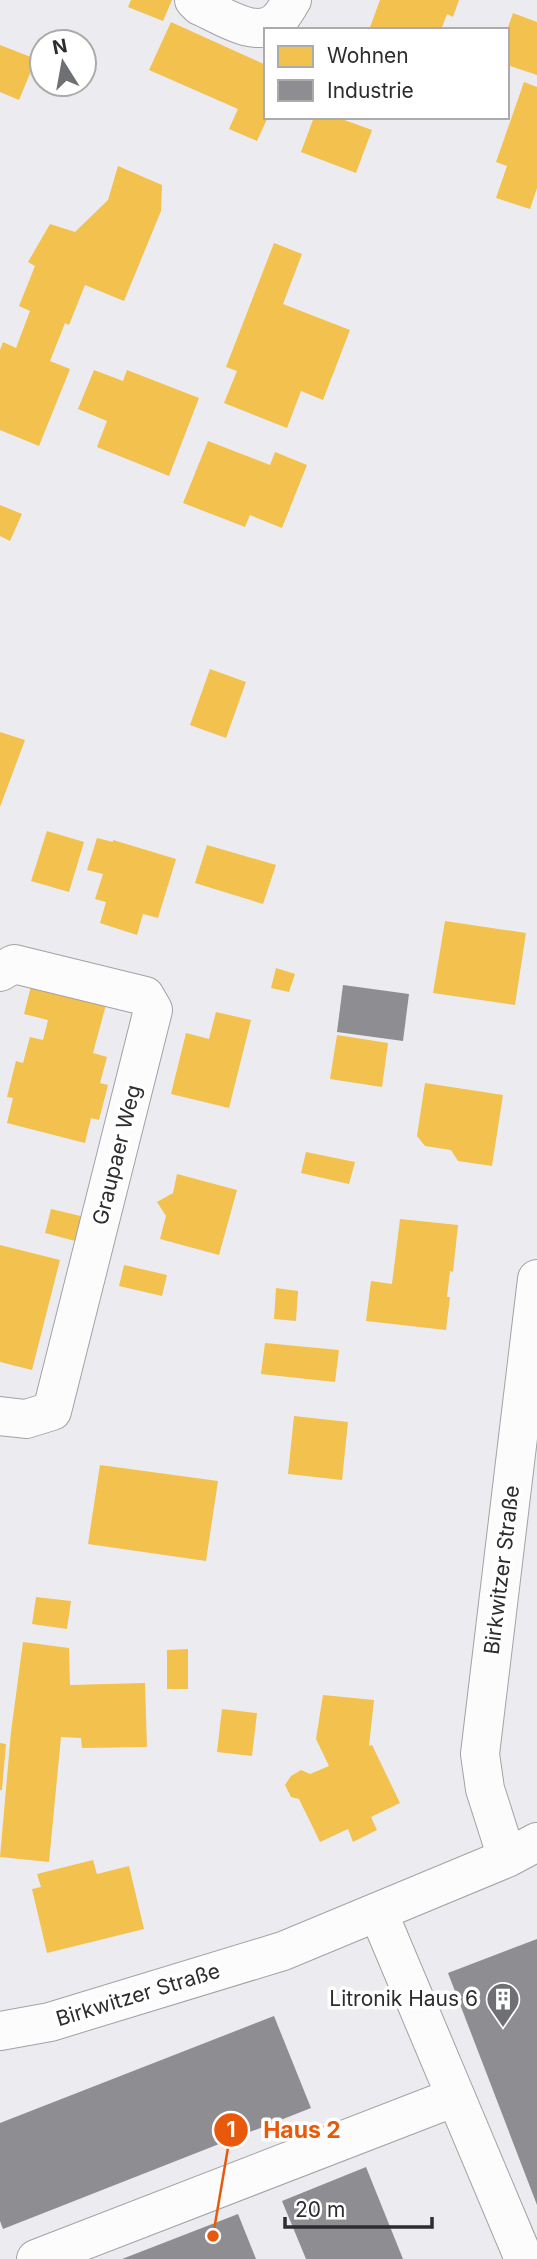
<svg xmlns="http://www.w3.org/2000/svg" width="537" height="2259" viewBox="0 0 537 2259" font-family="Inter,sans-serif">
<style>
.homes{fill:#f2c14e}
.industry{fill:#8d8d92}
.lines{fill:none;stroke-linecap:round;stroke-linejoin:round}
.minor-casing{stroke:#a2a2a5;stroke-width:40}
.minor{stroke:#fcfcfd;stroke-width:38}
.labels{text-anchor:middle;stroke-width:7;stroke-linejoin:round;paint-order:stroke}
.street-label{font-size:21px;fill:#2c2d2f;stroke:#fff}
.poi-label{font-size:21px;fill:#2c2d2f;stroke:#fff;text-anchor:end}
.leader{fill:none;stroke:#e8590c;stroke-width:2.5}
.callout-dot{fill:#e8590c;stroke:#fff;stroke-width:2.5}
.mark-label{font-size:21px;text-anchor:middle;font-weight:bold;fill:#fff}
.callout-label{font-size:23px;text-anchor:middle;font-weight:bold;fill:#e8590c;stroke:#fff;stroke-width:7;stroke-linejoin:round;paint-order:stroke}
</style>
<rect width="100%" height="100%" fill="#ececf0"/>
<path class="homes" d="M131,0h41l-9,21 -35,-14z
M380,0h79l-6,17 -6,-3 -6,16h-72z
M513,13l24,9v53l-30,-10v-35z
M171,22l95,43v52h2l-11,24 -28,-12 9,-20 -89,-39z
M0,45l36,14 -17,41 -19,-8z
M524,82l13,5v101l-7,21 -34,-11 11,-32 -11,-4z
M314,117h22l36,13 -16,43 -55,-21z
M118,166l44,19 -1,26 -37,90 -39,-16 -16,40 -4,-2 -15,38 20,8 -31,77 -39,-16v-80l3,-8 13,6 14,-37 -11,-5 16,-40 -7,-4 22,-38 25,8 33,-32z
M274,243l28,11 -19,50 67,26 -27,70 -22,-9 -14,37 -63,-25 13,-32 -11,-4z
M94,370l29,11 4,-11 72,28 -30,78 -72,-29 10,-26 -29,-12z
M208,441l62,24 5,-13 32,13 -25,63 -32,-13 -5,12 -62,-24z
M0,505l22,9 -12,27 -10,-5z
M210,669l36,13 -20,56 -36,-13z
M0,732l25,8 -25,67z
M47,831l37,11 -15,50 -38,-11z
M97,838l16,4v-2l63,19 -18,59 -15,-4 -6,21 -37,-12 6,-21 -11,-3 8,-25 -16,-4z
M207,845l69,20 -13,39 -68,-21z
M445,921l81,12 -11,72 -82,-12z
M276,968l19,6 -6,18 -18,-4z
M32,982l75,19 -14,52 14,4 -7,26 8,2 -9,35 -8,-2 -6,25 -78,-20 6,-25 -6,-1 9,-36 7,2 7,-26 13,3 5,-20 -24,-6z
M216,1012l35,8 -22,88 -58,-14 15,-61 23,6z
M337,1035l51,8 -6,44 -52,-8z
M425,1083l78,12 -11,71 -34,-5 -7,-11 -26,-4 -8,-10z
M306,1152l49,10 -6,22 -48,-11z
M177,1174l60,16 -18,65 -59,-16 6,-23 -9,-14 16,-9z
M51,1209l38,9 -6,25 -38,-10z
M400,1219l58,6 -5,47 -3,-1 -3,26h3l-4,33 -80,-9 5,-40 21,3z
M0,1245l60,15 -28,110 -32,-8z
M124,1265l43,10 -5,21 -43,-10z
M276,1288l22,3 -2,30 -22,-2z
M265,1343l74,7 -4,32 -74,-8z
M294,1416l54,6 -6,58 -54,-6z
M100,1465l118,16 -12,80 -118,-17z
M36,1597l35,4 -4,28 -35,-5z
M23,1642l46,6 1,37 75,-2 2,64 -65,1 -1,-10 -20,-1 -12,125 -49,-5 11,-125z
M188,1649v40h-21v-39z
M323,1695l51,5 -5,46 3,-1 28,58 -29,14 6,13 -24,12 -5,-13 -28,13 -21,-43 -8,-2 -6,-12 6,-9 10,-6 9,4 19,-8 -13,-27z
M222,1709l35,4 -5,43 -35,-4z
M0,1743l6,1 -4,46h-2z
M93,1860l4,14 32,-8 15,63 -97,24 -15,-64 9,-2 -4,-13z"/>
<path class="industry" d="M343,985l66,9 -6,47 -66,-9z
M537,1939v266l-89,-232z
M274,2016l37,92 -308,121 -3,-8v-98z
M366,2167l37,92h-97l-24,-58z
M238,2214l18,45h-134z"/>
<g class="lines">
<defs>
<path id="minor" d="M194,0l6,6c22,9 59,36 79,13 5,-5 9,-13 13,-19
M0,972l14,-8 131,32 8,14 -101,401 -26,8 -26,-3
M507,1858l-22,-69 -5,-35 57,-475
M378,1912l146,347
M0,2031l50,-9 233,-71 224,-93 30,-16
M36,2259l419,-162"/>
</defs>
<use href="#minor" class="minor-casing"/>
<use href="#minor" class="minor"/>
</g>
<defs>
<symbol id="building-pin" viewBox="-11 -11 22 30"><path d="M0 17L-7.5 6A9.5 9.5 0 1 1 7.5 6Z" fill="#6f7073" stroke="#fff"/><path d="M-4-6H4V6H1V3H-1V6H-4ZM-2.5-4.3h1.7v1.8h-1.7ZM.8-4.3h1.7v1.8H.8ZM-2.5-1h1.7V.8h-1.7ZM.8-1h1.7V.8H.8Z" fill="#fff"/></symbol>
</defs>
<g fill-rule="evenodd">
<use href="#building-pin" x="484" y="1980" width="38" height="52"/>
</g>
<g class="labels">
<g class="street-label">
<text transform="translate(117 1155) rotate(-76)" y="7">Graupaer Weg</text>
<text transform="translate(502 1570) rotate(-83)" y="7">Birkwitzer Straße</text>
<text transform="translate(138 1995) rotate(-17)" y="7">Birkwitzer Straße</text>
</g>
<g class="poi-label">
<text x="478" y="2006">Litronik Haus 6</text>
</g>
</g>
<path class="leader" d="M213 2236L231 2130"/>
<g class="callout-dot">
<circle cx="213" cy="2236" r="7"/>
<circle cx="231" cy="2130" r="18"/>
</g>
<g class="mark-label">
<text x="231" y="2137">1</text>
</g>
<g class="callout-label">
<text x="302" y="2138">Haus 2</text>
</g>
<rect x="264" y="28" width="245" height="91" fill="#ffffff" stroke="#ababac" stroke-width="2"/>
<rect x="278" y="46" width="35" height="21" fill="#f2c14e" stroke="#ababac" stroke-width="2"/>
<text x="327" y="63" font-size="21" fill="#2c2d2f">Wohnen</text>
<rect x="278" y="80" width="35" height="21" fill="#8d8d92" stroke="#ababac" stroke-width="2"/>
<text x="327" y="98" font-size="21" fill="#2c2d2f">Industrie</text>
<g transform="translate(63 63) rotate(349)"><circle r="33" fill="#ffffff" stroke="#ababac" stroke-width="2"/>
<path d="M0-5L12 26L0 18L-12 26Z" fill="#6f7073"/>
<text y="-10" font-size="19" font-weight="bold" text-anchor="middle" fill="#2c2d2f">N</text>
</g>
<path d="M285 2217v10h147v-10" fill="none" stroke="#2c2d2f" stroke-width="3.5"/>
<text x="295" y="2217" font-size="21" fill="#2c2d2f" stroke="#ffffff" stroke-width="5" paint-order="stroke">20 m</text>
</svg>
